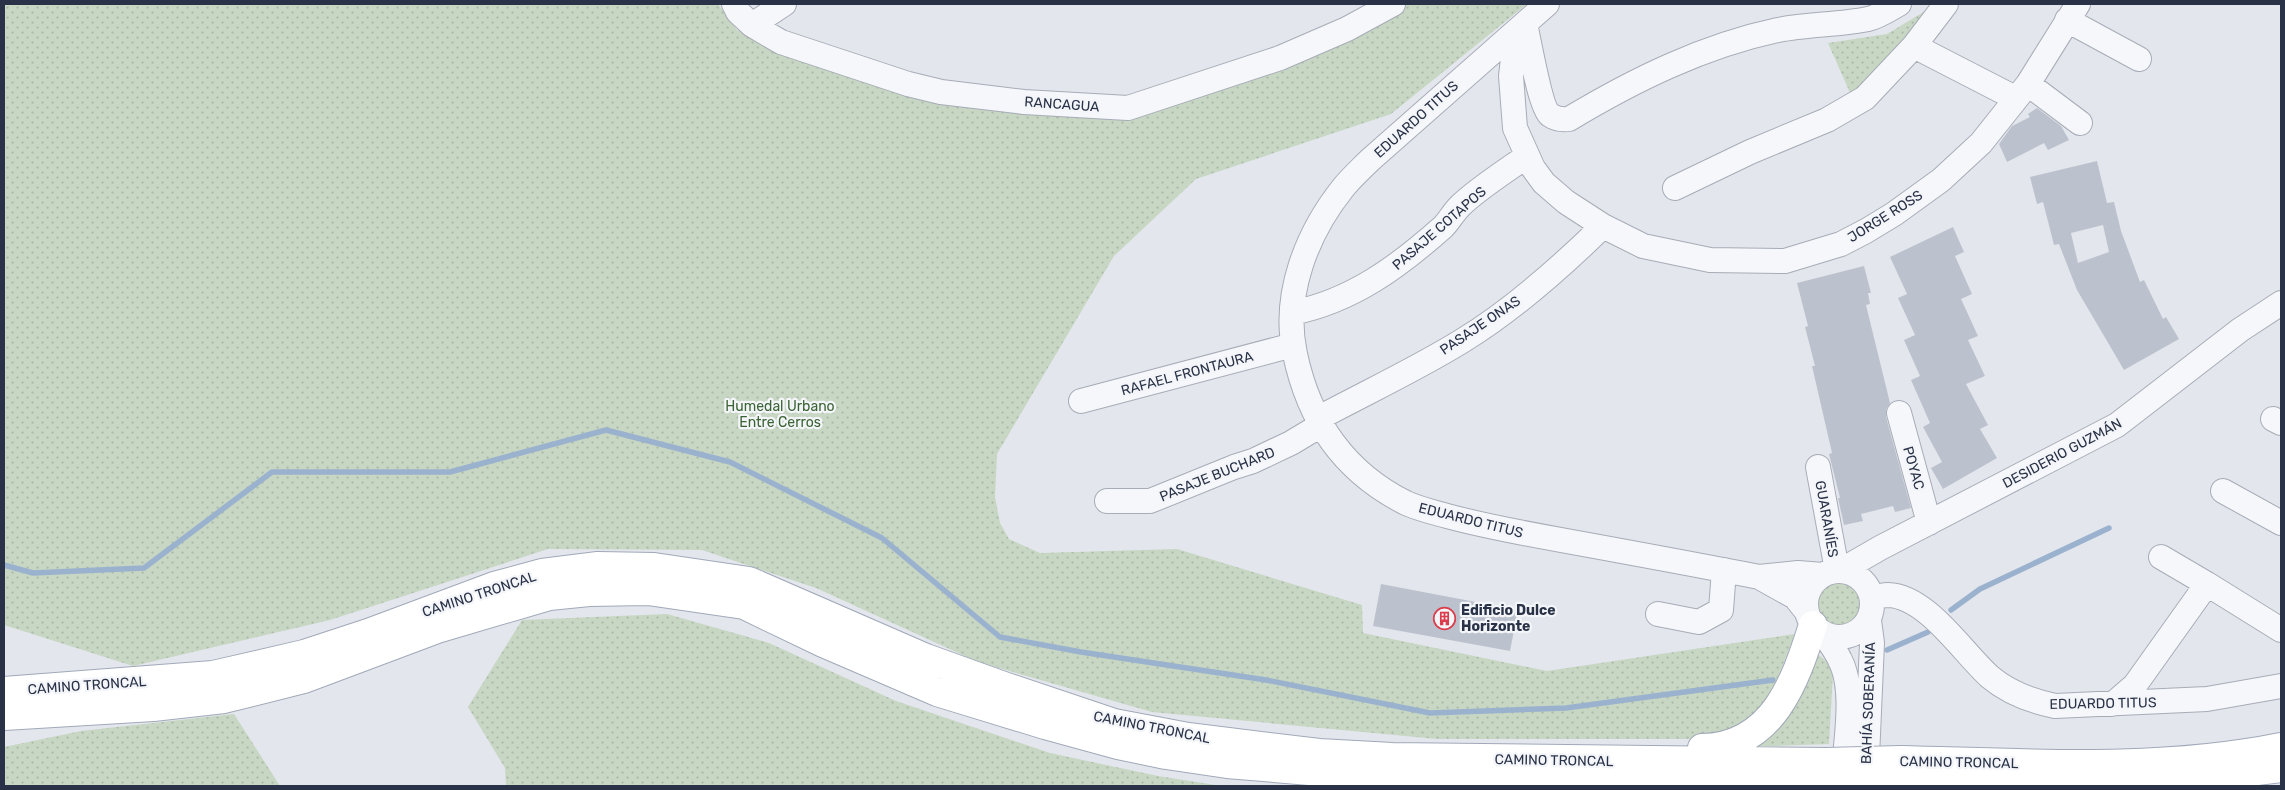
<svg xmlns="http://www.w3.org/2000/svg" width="2285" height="790" viewBox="0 0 2285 790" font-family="Rubik,sans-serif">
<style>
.green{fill:url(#green-dots)}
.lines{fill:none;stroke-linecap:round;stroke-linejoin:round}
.stream{stroke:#9bb2cf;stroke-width:5.5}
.building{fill:#bcc2cd;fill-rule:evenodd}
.minor-casing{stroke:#a7acb7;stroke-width:26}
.major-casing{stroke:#a1a9b9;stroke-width:30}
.minor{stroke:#f6f7fa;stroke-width:24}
.major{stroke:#fff;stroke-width:28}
.major-bridge-casing{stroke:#a1a9b9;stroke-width:30;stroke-linecap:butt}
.major-bridge{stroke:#fff;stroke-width:28}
.labels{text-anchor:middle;stroke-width:4.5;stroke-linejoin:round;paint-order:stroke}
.street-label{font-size:14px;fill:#293247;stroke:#f3f5f9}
.park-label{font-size:14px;fill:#3b6434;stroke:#f3f5f9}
.poi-label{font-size:14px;font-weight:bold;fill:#293247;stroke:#f3f5f9;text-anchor:start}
</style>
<defs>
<pattern id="green-dots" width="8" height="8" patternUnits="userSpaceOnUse" patternTransform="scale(1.25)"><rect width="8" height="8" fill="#c7d7c3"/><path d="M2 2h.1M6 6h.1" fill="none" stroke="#abb9a9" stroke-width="1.8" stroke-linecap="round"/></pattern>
</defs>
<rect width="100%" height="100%" fill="#e3e6ec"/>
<path class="green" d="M4,4h714l19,26 199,74 188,14 271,-114h132l-136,110 -195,65 -82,77 -117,198 -2,43 5,26 9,16 31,14 137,-4 185,56 1,28 184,38 248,-37 -25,64 -26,28 -29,13h-278l-285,-27 -174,-50 -162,-74 -114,-38 -154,-1 -218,71 -197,46 -129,-41z
M1937,4l-82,100 -27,-61 59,-9z
M1817 603a22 22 0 1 1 44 0a22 22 0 1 1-44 0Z
M667,614l102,29 127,58 154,52 108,23 64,10h-716l-1,-18 -37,-61 54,-87z
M1812,650l13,10 8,13 -4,71 -85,3z
M234,714l46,72h-276v-39l77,-16z"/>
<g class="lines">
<path class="stream" d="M4,565l29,8 111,-5 128,-96h178l156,-42 124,32 152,76 118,99 81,15 185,28 164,33 136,-5 207,-28
M1951,610l29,-21 129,-61
M1887,650l41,-18"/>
</g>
<path class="building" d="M2037,108l24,18 8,14 -21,10 -4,-7 -37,19 -8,-18 13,-18 18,-9 -2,-3z
M2097,161l10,42 7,-1 7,29 19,51 4,-2 19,39 3,-2 13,22 -55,31 -47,-80 -18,-46 -5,1 -11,-43 -6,2 -7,-27zM2103,225l6,27 -31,11 -7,-30z
M1953,227l11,25 -9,4 17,38 -11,5 17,37 -10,4 17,36 -19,8 22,41 -8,4 17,29 -54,31 -12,-21 11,-6 -19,-35 7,-4 -19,-43 9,-4 -16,-36 11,-5 -17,-37 9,-4 -17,-37z
M1864,266l7,27h-3l2,11 -4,1 24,98 -4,6v8l25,91 -16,4 -2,-6 -32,8 2,7 -19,4 -6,-27h2l-11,-44 3,-1 -20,-87h3l-10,-39 3,-1 -11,-43z
M1381,584l137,26 -8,41 -137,-25z"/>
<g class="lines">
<defs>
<path id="minor" d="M734,4l4,8 14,13 29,17 127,42 33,8 83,10 104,6 152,-50 67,-29 46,-25
M1547,4l-177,156c-9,9 -19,18 -27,28 -36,45 -61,107 -48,166 14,67 49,118 111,149 13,6 27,9 41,13 37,10 75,17 114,24 66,12 132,24 198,37l36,20 12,15
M2067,20l72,39
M1525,24c4,16 15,83 25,91 6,4 12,5 19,4 65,-39 134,-73 209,-89 29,-6 61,-5 90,-11 10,-2 22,-10 31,-15
M752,25l32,-21
M1516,32l-5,44 4,52 18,40 11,15 22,19 37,24 40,20 67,14 75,1 56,-17 25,-13 28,-17 47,-34 40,-37 47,-59 50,-80
M1914,46l101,52
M2028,84l52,39
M1675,188l75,-36 77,-32 38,-22 49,-52 32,-42
M1292,313c60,-12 106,-46 151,-86 6,-6 10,-14 17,-21 16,-16 47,-36 67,-50
M1081,401l212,-56
M1899,413l30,110
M1317,419c48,-26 98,-49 145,-78 51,-31 98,-73 141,-115
M2273,419l8,4
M1818,467l19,103
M2223,491l58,32
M1107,501h43l84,-34 19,-6 38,-18 30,-18
M2161,557l46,27
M1842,570l38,-22 237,-123 123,-95 41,-27
M1806 604a33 33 0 1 1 66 0a33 33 0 1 1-66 0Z
M1759,577l39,-4 25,2
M1872,597c5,0 11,-2 16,-2 39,1 75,58 102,82 19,16 41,24 65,29l152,-7 74,-13
M1658,614l41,8 22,-12 3,-40
M1824,634c5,8 12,17 16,26 16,30 5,85 3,119
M2113,704l22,-19 72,-101 74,46
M1866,780l6,-137 -3,-23"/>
<path id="major" d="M4,691l209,-16 91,-21 64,-21 126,-47 48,-13 56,-7 56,1 95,14 177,77 75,27 113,38 74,14 131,16 73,4 434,5
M4,716l149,-9 71,-8 80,-20 136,-51 109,-32 40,-4 59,-1 96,14 79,38 114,49 108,33 73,20 48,10 61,9 142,12 209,6 246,1
M1702,748c71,-1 93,-66 111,-123
M1901,760c127,3 256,12 380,-13
M1905,782h241l70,-6 65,-8"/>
</defs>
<use href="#minor" class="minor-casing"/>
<use href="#major" class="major-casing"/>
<use href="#minor" class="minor"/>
<use href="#major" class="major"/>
<defs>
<path id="major-bridge" d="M1826,762l75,-2
M1824,783l81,-1"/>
</defs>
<use href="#major-bridge" class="major-bridge-casing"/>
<use href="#major-bridge" class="major-bridge"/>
</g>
<defs>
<symbol id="building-ring" viewBox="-11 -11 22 22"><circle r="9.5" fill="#f3f5f9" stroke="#dc3d4d" stroke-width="1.5"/><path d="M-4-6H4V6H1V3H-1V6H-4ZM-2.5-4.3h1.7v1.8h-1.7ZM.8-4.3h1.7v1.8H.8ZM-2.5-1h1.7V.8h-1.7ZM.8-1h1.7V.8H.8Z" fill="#dc3d4d"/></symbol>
</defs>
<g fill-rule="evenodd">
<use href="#building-ring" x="1432" y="606" width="25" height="25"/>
</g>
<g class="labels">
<g class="street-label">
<text transform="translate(1062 104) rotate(4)" y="5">RANCAGUA</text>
<text transform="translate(1416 119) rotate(-42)" y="5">EDUARDO TITUS</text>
<text transform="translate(1885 216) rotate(-32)" y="5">JORGE ROSS</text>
<text transform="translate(1439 228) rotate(-41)" y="5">PASAJE COTAPOS</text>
<text transform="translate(1480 325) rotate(-34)" y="5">PASAJE ONAS</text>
<text transform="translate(1187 373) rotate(-15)" y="5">RAFAEL FRONTAURA</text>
<text transform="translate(2062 453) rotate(-28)" y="5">DESIDERIO GUZMÁN</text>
<text transform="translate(1914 468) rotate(74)" y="5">POYAC</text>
<text transform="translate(1217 474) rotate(-22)" y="5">PASAJE BUCHARD</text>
<text transform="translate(1827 519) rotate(80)" y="5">GUARANÍES</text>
<text transform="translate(1471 520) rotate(14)" y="5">EDUARDO TITUS</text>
<text transform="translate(479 594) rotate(-18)" y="5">CAMINO TRONCAL</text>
<text transform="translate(87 685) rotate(-4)" y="5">CAMINO TRONCAL</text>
<text transform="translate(1868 703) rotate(-88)" y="5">BAHÍA SOBERANÍA</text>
<text transform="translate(2103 703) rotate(-1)" y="5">EDUARDO TITUS</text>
<text transform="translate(1152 727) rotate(11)" y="5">CAMINO TRONCAL</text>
<text transform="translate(1554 760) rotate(1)" y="5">CAMINO TRONCAL</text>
<text transform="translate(1959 762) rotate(1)" y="5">CAMINO TRONCAL</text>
</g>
<g class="park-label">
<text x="780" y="411">Humedal Urbano<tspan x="780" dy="16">Entre Cerros</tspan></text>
</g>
<g class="poi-label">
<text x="1461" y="615">Edificio Dulce<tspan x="1461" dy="16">Horizonte</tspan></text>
</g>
</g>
<rect width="2285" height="790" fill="none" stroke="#293247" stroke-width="10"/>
</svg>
